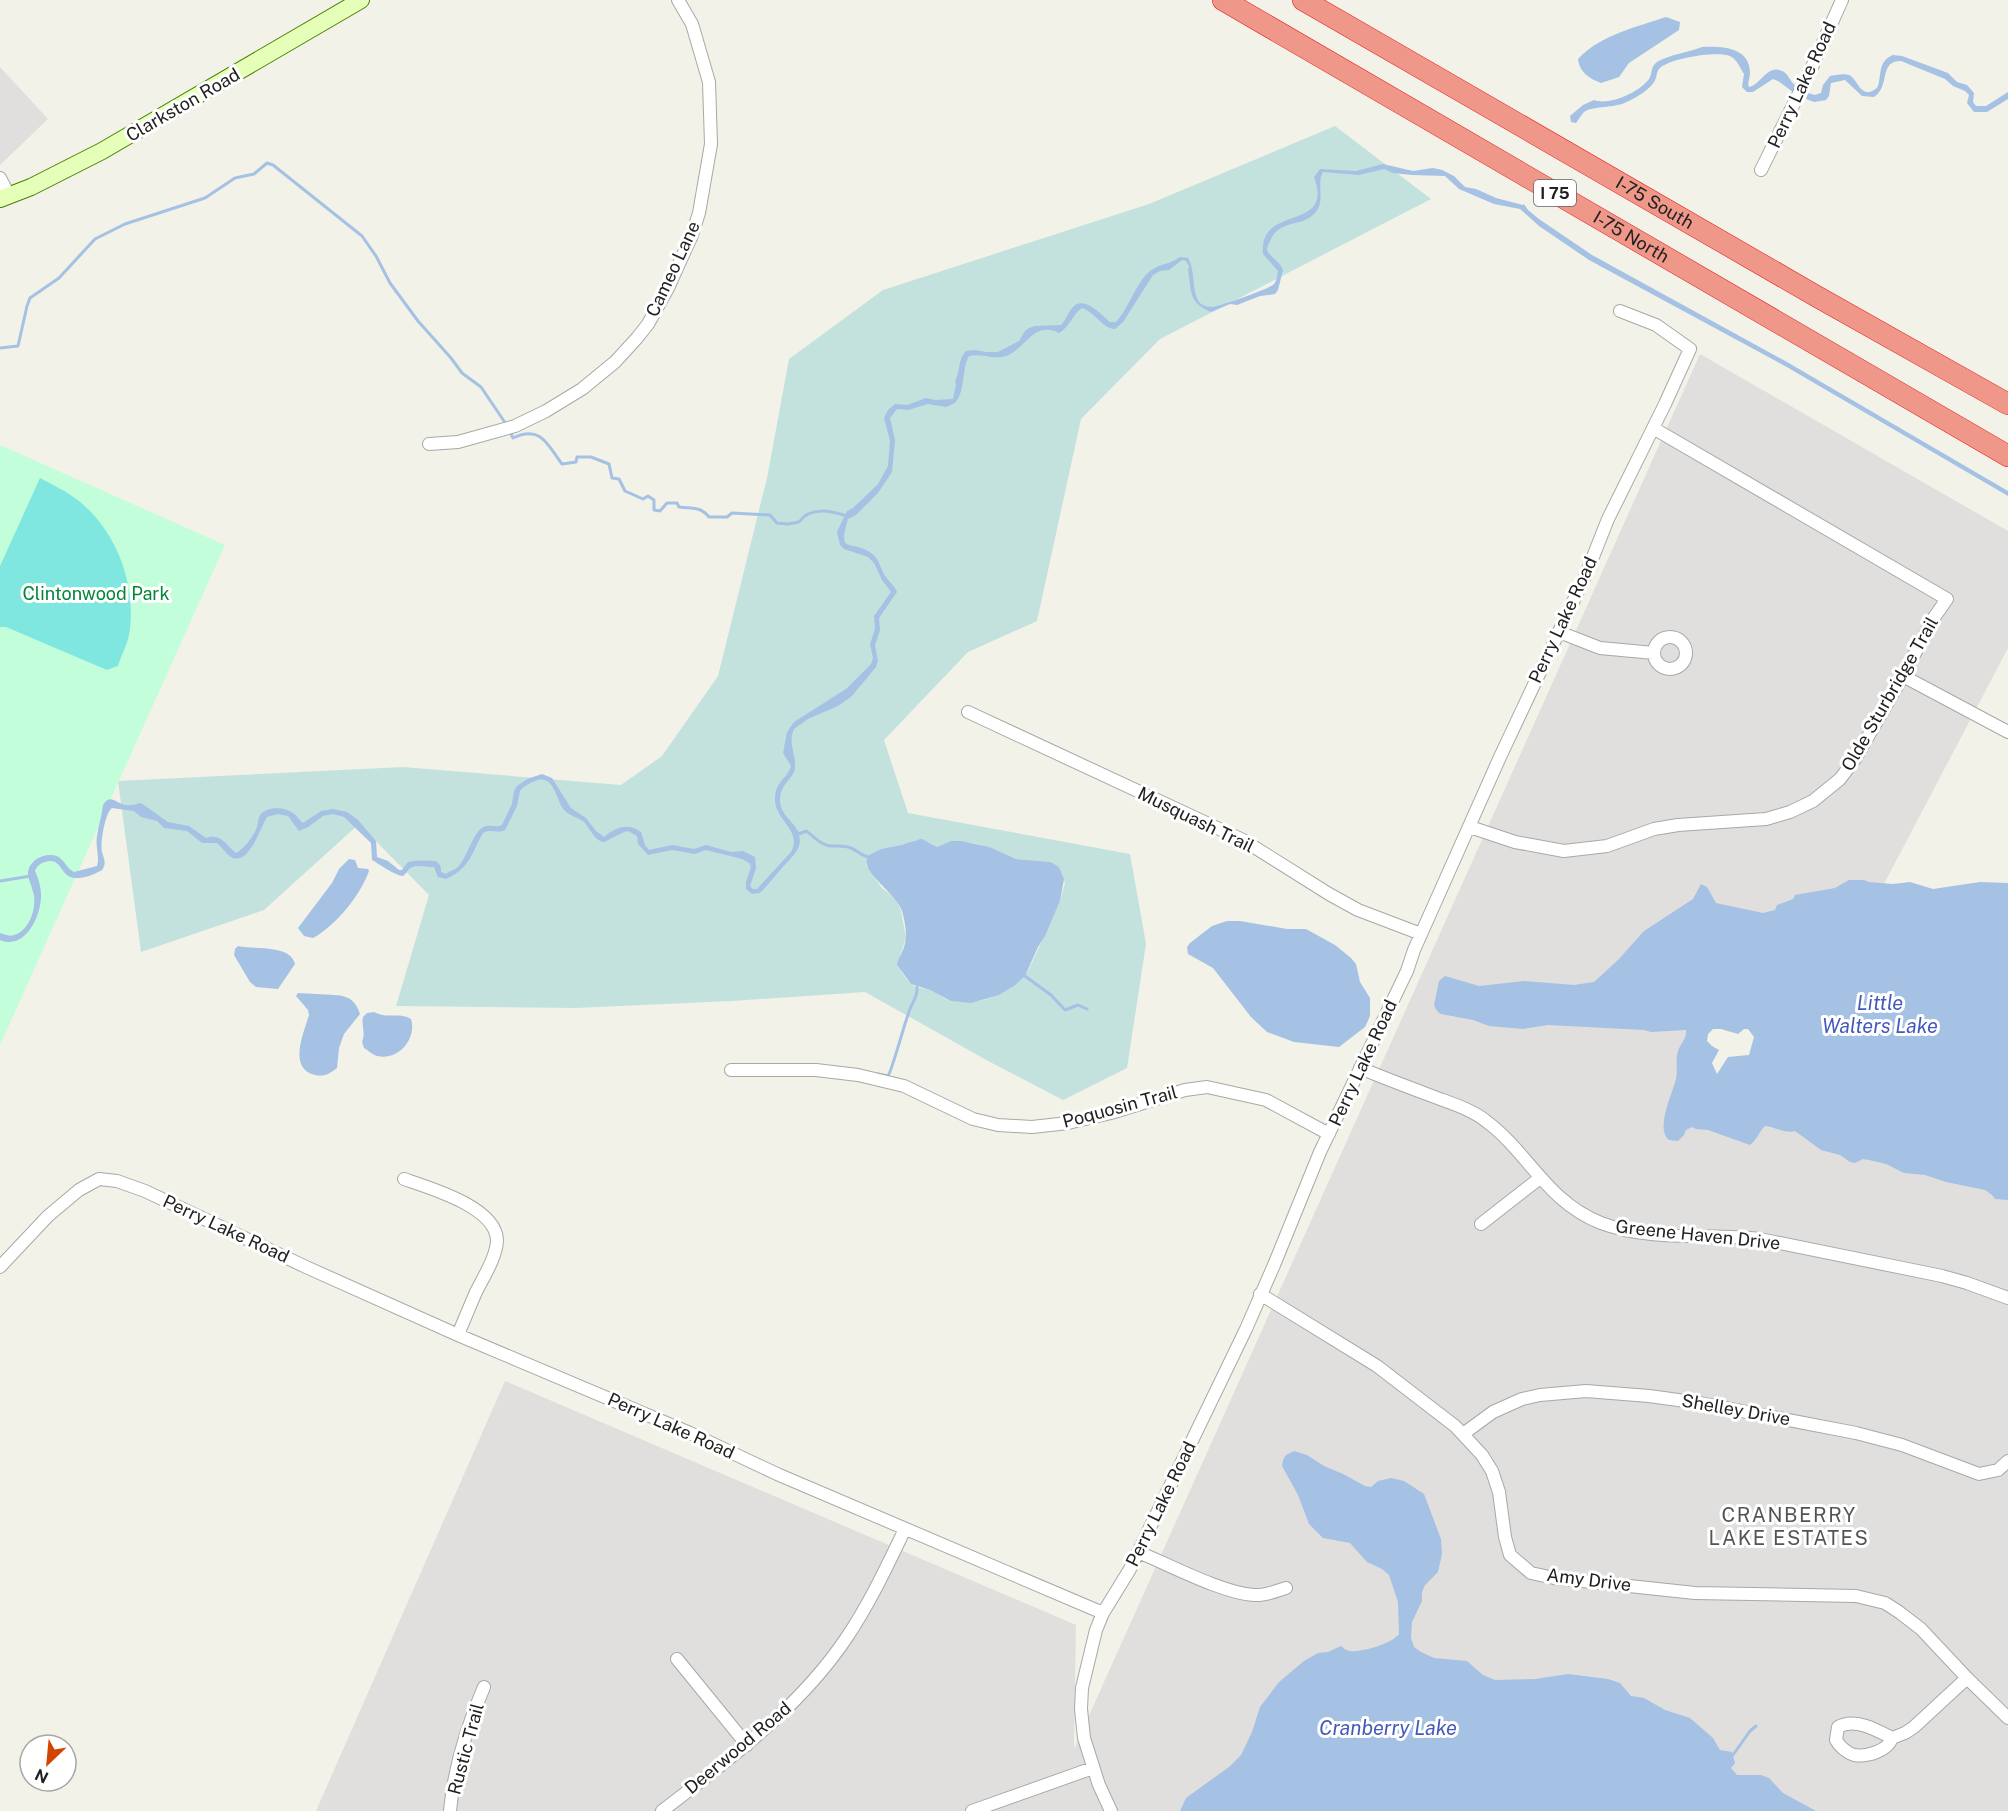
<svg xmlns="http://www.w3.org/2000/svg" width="2008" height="1811" viewBox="0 0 2008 1811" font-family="'Public Sans',sans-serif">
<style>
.residential{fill:#e0dfde;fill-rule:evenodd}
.wetland{fill:#c3e2de;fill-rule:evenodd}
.park{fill:#c3fedb}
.pitch{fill:#80e7e0}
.water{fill:#a5c1e3;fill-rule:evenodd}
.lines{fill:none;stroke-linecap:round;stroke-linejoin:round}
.stream{stroke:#a5c1e3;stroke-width:3}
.street-casing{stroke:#a8a8a8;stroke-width:14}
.secondary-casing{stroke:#498100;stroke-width:18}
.highway-casing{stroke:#ea1b1f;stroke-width:22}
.street{stroke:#fff;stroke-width:12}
.secondary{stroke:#e5ffb9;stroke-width:16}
.highway{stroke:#ef988a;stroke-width:21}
.labels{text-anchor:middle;stroke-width:6;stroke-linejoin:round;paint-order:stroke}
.shield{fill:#fff;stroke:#646464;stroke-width:1.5}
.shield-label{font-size:16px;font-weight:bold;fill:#212121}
.street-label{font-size:18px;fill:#212121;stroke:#fff}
.park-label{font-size:18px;fill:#048639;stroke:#fff}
.water-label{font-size:20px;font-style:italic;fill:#4459bb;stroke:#fff}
.neighbourhood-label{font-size:20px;letter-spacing:1.5px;fill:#545454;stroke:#fff}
</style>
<rect width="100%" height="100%" fill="#f2f2e8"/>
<path class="residential" d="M0,67l48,52 -48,46z
M1700,354l308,177v117l-175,333 175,62v768h-1692l189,-430 571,244 -2,124zM1832,982l-92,123 -50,-13 15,-108z"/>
<path class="wetland" d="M1335,126l96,73 -271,140 -79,80 -44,202 -69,31 -84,88 24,73 222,41 16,90 -19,124 -64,32 -73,-38 -125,-70 -133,9 -156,7 -180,-2 33,-111 -70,-71 -95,86 -123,42 -23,-171 285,-14 218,18 41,-29 56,-80 49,-198 22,-119 94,-69 266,-86zM915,840l13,2 9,5 14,-6 22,2 17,4 26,12 35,3 8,5 6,16 -5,18 -31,68c-15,24 -48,37 -76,32 -8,-1 -14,-7 -21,-10 -5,-3 -12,-2 -18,-5 -7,-4 -12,-14 -17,-21l9,-27 -5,-27 -4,-11 -16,-13 -15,-22 24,-18 15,-2z"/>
<path class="park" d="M0,445l225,100 -225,500z"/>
<path class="pitch" d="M40,478c11,6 22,11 32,18 43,29 66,89 57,139 -2,10 -8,21 -11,31l-11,4 -101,-43h-6v-61z"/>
<path class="water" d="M1666,17l14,5 -1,8 -50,33 -10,14 -18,6c-11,-4 -22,-11 -23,-24 22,-24 59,-32 88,-42z
M1702,47c20,-1 48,0 48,26 0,6 -3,9 -1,14 12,-2 18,-23 33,-16 7,3 8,11 14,15l-3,6 -15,-11 -5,-2 -20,13h-6l-5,-5 2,-13c-4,-6 -7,-15 -14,-18 -13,-5 -61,2 -71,13 -3,4 -2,9 -5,13 -5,8 -17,15 -25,19 -15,8 -34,4 -45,11 -3,3 -5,7 -8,11l-5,-1 -1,-6 13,-11 11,-5c15,6 46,-8 55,-21 4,-6 1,-12 8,-17 14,-8 30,-9 45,-15z
M1893,55l9,1 46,17 9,9 10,3 7,8 -1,9 3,4h10l22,-14v7l-21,13h-13l-7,-9 2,-8 -4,-4 -12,-5 -8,-7 -44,-18c-23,0 -10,25 -27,36l-12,-1 -17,-16 -14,3 -2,13 -3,4 -12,2 -8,-3 2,-6 7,2 6,-2 2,-8 7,-9c5,-1 14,-3 19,-1 8,3 12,24 25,15 4,-2 4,-4 5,-8 2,-11 1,-22 14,-27z
M1383,164l30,7 20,-3 9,2 12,6 11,11 11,2 20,9 27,7 1,-1 4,6 11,9 53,36 195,107 221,129v5l-223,-130 -196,-106 -50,-34 -19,-17 -26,-5 -35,-15 -14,-13 -33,-1 -19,-2 -9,-4 -25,6 -36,-3c-7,11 3,30 -8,41 -15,16 -35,4 -46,30 -1,3 -3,5 -1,9 4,6 12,10 15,18l-5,20 -3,4 -15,2 -23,9 -7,-1 -19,8c-23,-10 -19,-19 -23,-42l1,-4 -3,-5 -4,-1 -13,10 -9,1 -7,4 -30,47 -8,7c-12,0 -19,-16 -33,-21 -10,7 -12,19 -23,25 -26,-13 -33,16 -53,23 -13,4 -24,-3 -37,0 -8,15 -3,34 -14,47l-9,4 -18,-3 -20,6 -11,-1 -7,9 5,22 -3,32 -14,21 -22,22 -8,4c-11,37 3,20 23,34 9,6 9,16 15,24 4,6 8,8 11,15l-18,26 1,12 -5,15 3,16 -2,6 -24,29 -14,10 -30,13 -14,10c-6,13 1,23 1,36 1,14 -16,17 -15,37 1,10 8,16 14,23 14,21 0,29 -13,44 -7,8 -13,16 -21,24l-8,1 -6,-5v-7l5,-15 -2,-4 -7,-4 -36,-9 -11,4 -23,-4 -24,5 -10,-11 -1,-8 -9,-5c-8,1 -21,11 -25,11 -9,-2 -13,-14 -19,-20 -6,-5 -15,-6 -20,-12 -8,-10 -10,-37 -29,-29 -6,2 -11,5 -15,10l-3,15 -12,24c-7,4 -15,-2 -22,3 -12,21 -13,35 -37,46l-8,-2 -4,-10c-7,1 -19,-4 -25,2 -2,2 -3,5 -6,7 -7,0 -24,-12 -31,-16l-1,-17 -27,-26 -11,-3 -10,2 -15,11 -9,4 -11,-15 -10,-2 -11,3c-6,9 -18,50 -36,40 -5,-3 -9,-10 -14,-14h-15l-15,-12 -23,-3 -7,-7 -16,-4 -7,-6 -22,-3c-7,5 -12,35 -10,44 1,5 4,9 2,14 -1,4 -3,5 -6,6 -7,4 -20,8 -28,5 -10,-5 -10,-20 -25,-15 -6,2 -8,4 -10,9 3,6 6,16 6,23 1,20 -15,57 -41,46v-7c4,1 9,4 14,2 15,-4 22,-26 20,-39 -1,-8 -6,-16 -6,-23 1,-14 18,-21 29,-17 8,4 9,12 17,16l23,-6c3,-9 -2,-20 0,-30 1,-10 5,-20 6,-31 7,-12 13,-2 22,0 6,1 11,-1 16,-2l27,19 21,4 17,12c15,-5 19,6 30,15 8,-4 18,-17 21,-26 1,-4 1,-9 4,-13 7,-8 24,-7 32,-1 4,2 6,7 10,10l18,-12 12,-2 14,3 11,8 18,21 1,16 11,4 11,9h3l5,-7c5,-3 26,-3 30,-1 4,3 4,6 4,10l5,2c3,-3 9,-4 12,-7 9,-9 16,-37 26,-40 6,-3 12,1 18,-2l10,-21 2,-13 3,-5 10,-7 15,-5 10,4 19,30 15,10 10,13 8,6c11,-9 23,-15 37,-5l4,13 4,5 23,-5 22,4 12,-4 25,7 12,-1 12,6 1,11 -6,18 3,3h4l34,-37c12,-21 -16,-32 -16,-52 0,-20 12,-20 16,-34l-8,-13 4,-21 7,-10 52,-33 25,-25 2,-6 -3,-14 5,-15 -1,-13 17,-24 -9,-12 -8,-17 -6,-6 -24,-8 -4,-4 -3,-13 10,-21 6,-3 25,-24 10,-18 2,-25 -6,-23 4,-8 7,-6 12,1 19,-7 9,2 18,-1 3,-15 -1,-3c6,-10 2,-21 11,-30l9,-1 11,2h12l21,-11 6,-10 4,-3 6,-2 26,-1c5,-5 7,-12 11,-17 11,-14 29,6 38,14h6c13,-14 19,-38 34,-51 9,-7 21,-7 30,-14l8,1c8,13 3,34 12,45 3,3 8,4 13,4 7,-1 57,-18 61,-23 3,-3 3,-9 4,-13l-15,-17c-5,-51 72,-21 51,-77l6,-8 36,2z
M922,839l15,8 14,-6h10l29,6 26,12 35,3 8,5 5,12 -4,22 -15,35 -7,11 -13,29 -11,10 -15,9 -28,8 -20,-2 -21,-11 -19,-6 -14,-19c1,-7 5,-11 7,-18 4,-11 1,-25 -2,-36 -7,-24 -72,-54 -6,-65 9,-1 17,-6 26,-7z
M349,859l6,1 3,8 10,1 1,2c-9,25 -33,54 -56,67l-9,-2 -6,-8 34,-45 7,-14z
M1849,880h15l5,2 24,2 17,-2 23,7 47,-7 28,1v317l-13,-1 -3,-4 -7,-5 -39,-8 -21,-7 -21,-2 -18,-9 -17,-4 -6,-1 -8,4 -5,-1 -10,-7 -19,-5 -26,-19c-8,3 -20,-4 -30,-5 -6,6 -8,14 -15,19l-42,-15 -12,-1 -4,-2 -6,3 -2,5 -6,6 -9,-1c-14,-12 3,-45 7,-61 2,-9 -1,-19 2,-28 3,-8 9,-13 8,-21l-35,2 -7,-2 -96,-5 -25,4 -34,-3 -16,-6 -32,-6c-4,-2 -5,-5 -7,-9l5,-24 6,-5 34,10 45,-5 50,4 20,-3 24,-22 26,-29 49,-32 8,-15 6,3 9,16 47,10 12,-3 2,-5 16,-6 2,-4 40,-7zM1713,1029h8l17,5 6,-5h4l6,8 -5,18 -21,2 -11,17 -5,-11 7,-13 -7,-4 -5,-5 1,-7z
M1227,921h13l47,8h19l29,16 16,13 5,6 4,18 10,16v18l-5,11 -26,20 -45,-5 -27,-10 -16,-15 -38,-49 -25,-14 -1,-7 3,-4 22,-17z
M238,946c17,4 52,-2 57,18l-17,25 -22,-2 -6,-5 -16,-27 1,-6z
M298,993c6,0 12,1 19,1 19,2 36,-3 43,20l-16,20 -5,14 -2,20c-8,6 -12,9 -22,7 -27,-7 -12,-40 -6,-60l-1,-5 -12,-14z
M374,1012c16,8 23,-1 37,7 6,19 -12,42 -34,37 -4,-1 -9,-6 -13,-8l-2,-6c4,-10 -1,-15 1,-25l4,-4z
M1294,1451l13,4 17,11 19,8 22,12 6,1 7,-6 13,-3 13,3 20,13 17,45 1,15 -4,18 -13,13 -3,7v9l-10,21 -1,16 3,9 7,5 13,6 33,3 16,14 12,5 40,-1 33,-5 40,5 12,4 11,13 13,2 21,12 25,8 23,20 7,12 12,2 3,11 -4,5 6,7h24l8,3 14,15 33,18h-636l6,-13 43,-31 12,-12 11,-23 8,-25 19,-25 25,-21 14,-8 10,-1 13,-6c3,2 4,4 8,5 12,2 44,-8 50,-17l-1,-32 -9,-27 -7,-6 -15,-7 -17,-19 -27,-5 -14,-14 -11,-29 -16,-29 1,-6 3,-5z"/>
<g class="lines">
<path class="stream" d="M0,348l18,-2 9,-40 3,-8 29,-20 36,-39 30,-15 80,-26 30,-20 19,-4 13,-11 6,2 89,71 14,20 14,27 28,38 33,37 11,15 19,14 25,37
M509,430l4,8c28,-13 34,6 49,26l14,-2 1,-5h14l18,7 3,14 7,1 6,12 18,8 5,-3 6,4v10l6,1 7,-8h10l2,4c13,2 21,-1 30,10h18l5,-4 38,2 7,8 11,1 11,-2c11,-16 32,-11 48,-6
M796,831l3,3 7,-3c8,5 15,15 26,15 7,0 12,-1 19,2 7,3 11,8 18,9
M0,881l31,-5
M1025,976l26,19 14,15 13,-5 9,4
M878,1074l10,2c4,-5 17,-55 22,-67 3,-8 8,-13 7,-22
M1733,1755l17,-24 6,-5"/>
<defs>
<path id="street" d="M1761,170l51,-103 30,-67
M0,178l9,17
M429,444l29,-2 57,-16 31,-15 36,-22 33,-27 22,-24 11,-14 20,-36 24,-53 7,-22 12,-69 -2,-62 -17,-58 -14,-24
M1559,632l41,16 54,5
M1654 653a16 16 0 1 1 32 0a16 16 0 1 1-32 0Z
M1903,676l105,56
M968,712l275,128 86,54 29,16 63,24
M1470,827l45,15 49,9 43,-5 47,-17 24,-4 88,-6 24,-7 23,-11 27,-22 15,-20 48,-83 30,-57 14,-20 -294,-171
M1360,1068c24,10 48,19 72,28 18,7 39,13 54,25 43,32 60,80 115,102 50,19 107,10 159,16l182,37 25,7 41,15
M731,1070h85l42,5 46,11 69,33 25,6 34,2 36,-4 43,-10 74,-23 22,-3 59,13 63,34
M404,1179c26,9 92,28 93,61 0,16 -14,38 -21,52 -6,14 -12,28 -18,43
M1481,1224l59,-46
M0,1267l48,-51 31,-26 20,-11 18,2 28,10 161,76 152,68 232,98 87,41 326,139
M1260,1294l117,72 78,60 27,29 10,16 7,21 6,45 5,18 21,18 23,5 141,15 161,3 29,7 14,9 22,17 46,49 41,40
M1463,1434l30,-22 29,-13 18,-4 46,-4 63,5 51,7 156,30 46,12 77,29 19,-4 10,-9
M1138,1552c30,12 84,41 116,43 11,1 22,-4 32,-7
M677,1659l70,86
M1892,1738c-4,13 -25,19 -38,17 -7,-2 -15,-9 -18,-15l2,-13c16,-10 39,3 54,11l13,-5 9,-6 53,-49
M450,1811c4,-43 17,-85 34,-124
M662,1811c67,-52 137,-102 185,-174 23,-34 40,-71 58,-108
M972,1811l121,-43
M1111,1811l-12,-26 -15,-47 -3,-29 1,-21 14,-58 7,-17 27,-44 116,-240 28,-64 46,-113 87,-181 7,-21 86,-193 87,-185 21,-53 57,-115 25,-55 -34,-24 -36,-14"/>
<path id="secondary" d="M0,199l31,-12 71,-36 259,-151"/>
<g id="highway">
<path id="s1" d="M1223,0l785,456"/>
<path id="s2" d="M1303,0l513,296 192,108"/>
</g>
</defs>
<use href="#street" class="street-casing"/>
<use href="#secondary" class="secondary-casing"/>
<use href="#highway" class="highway-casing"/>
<use href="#street" class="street"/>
<use href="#secondary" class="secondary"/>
<use href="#highway" class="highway"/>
</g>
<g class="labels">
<rect class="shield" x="1534" y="180" width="42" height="26" rx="4.5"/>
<g class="shield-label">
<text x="1555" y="199">I 75</text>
</g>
<g class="street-label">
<text transform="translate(1802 85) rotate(-65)" y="6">Perry Lake Road</text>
<text transform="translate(183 105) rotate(-30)" y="6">Clarkston Road</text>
<text dy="6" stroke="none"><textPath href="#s2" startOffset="406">I-75 South</textPath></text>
<text dy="6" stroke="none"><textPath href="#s1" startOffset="472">I-75 North</textPath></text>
<text transform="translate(673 269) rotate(-65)" y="6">Cameo Lane</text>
<text transform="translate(1563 620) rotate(-65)" y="6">Perry Lake Road</text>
<text transform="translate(1890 694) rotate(-60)" y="6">Olde Sturbridge Trail</text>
<text transform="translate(1196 820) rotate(26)" y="6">Musquash Trail</text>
<text transform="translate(1363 1063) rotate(-65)" y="6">Perry Lake Road</text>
<text transform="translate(1120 1107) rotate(-15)" y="6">Poquosin Trail</text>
<text transform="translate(226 1229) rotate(25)" y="6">Perry Lake Road</text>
<text transform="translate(1698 1235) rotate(6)" y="6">Greene Haven Drive</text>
<text transform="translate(1736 1410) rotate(10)" y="6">Shelley Drive</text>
<text transform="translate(671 1426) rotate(24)" y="6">Perry Lake Road</text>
<text transform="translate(1161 1504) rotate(-64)" y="6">Perry Lake Road</text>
<text transform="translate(1589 1580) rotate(7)" y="6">Amy Drive</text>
<text transform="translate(738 1748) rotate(-40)" y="6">Deerwood Road</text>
<text transform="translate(466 1749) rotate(-75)" y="6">Rustic Trail</text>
</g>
<g class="park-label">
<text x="96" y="600">Clintonwood Park</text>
</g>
<g class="water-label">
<text x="1880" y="1010">Little<tspan x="1880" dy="23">Walters Lake</tspan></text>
<text x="1388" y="1735">Cranberry Lake</text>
</g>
<g class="neighbourhood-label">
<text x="1789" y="1522">CRANBERRY<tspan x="1789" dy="23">LAKE ESTATES</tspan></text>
</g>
</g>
<g transform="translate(48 1763) rotate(206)"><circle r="28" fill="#ffffff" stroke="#a6a6a6" stroke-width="1.5"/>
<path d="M0-4.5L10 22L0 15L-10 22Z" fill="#d34400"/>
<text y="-9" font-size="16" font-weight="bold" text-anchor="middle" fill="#212121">N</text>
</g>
</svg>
